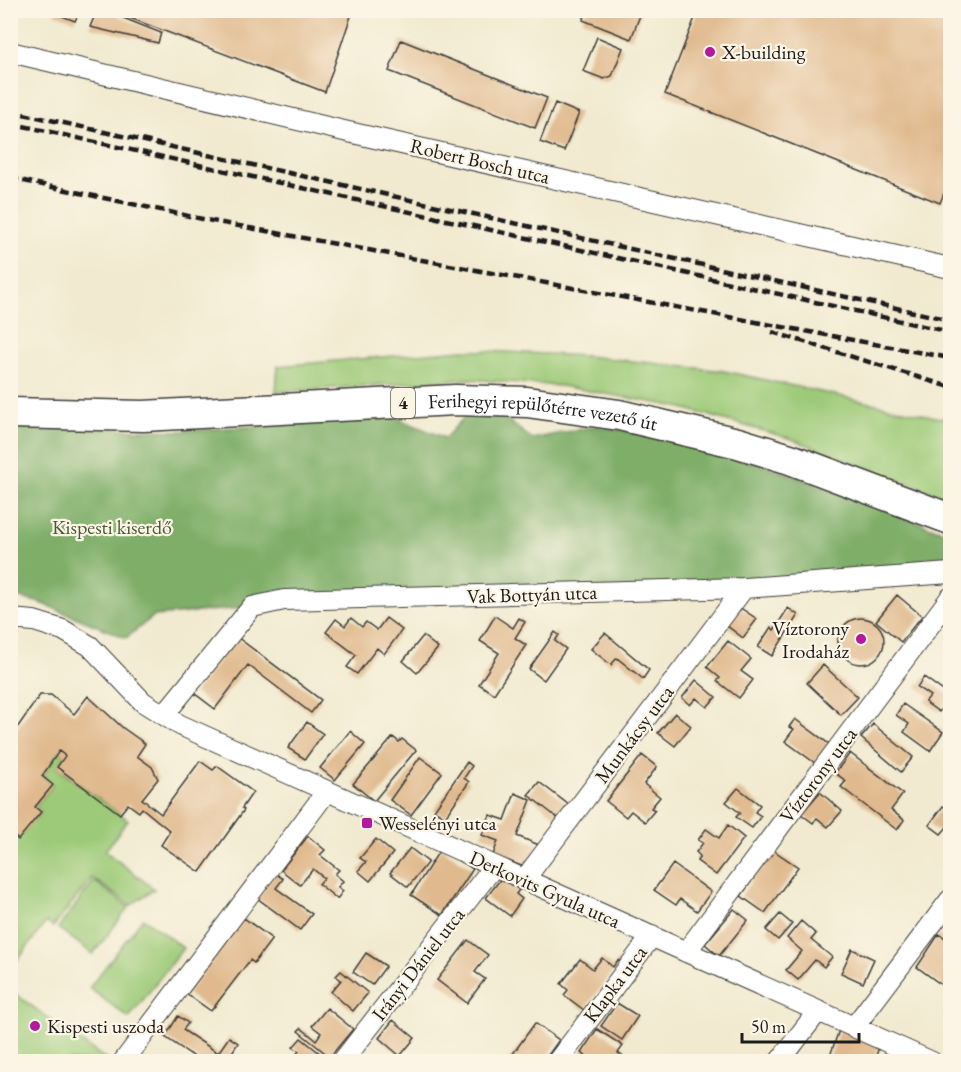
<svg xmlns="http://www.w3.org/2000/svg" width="961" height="1072" viewBox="0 0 961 1072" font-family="'EB Garamond',serif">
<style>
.green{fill:#9dca78;stroke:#5c734a;stroke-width:1.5}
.forest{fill:#7eae68;stroke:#4d6542;stroke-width:1.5}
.building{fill:#e0ba8e}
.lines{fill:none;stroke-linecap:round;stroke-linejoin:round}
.street-casing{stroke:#3c3b37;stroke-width:22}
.primary-casing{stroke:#3c3b37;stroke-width:33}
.street{stroke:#fff;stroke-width:20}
.primary{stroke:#fff;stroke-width:30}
.rail{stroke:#1c1c1c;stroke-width:4.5;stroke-dasharray:9 4.5;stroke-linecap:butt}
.poi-dot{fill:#b5179e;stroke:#fcf5e5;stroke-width:2}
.labels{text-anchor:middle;stroke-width:4.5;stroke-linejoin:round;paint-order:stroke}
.shield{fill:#fcf5e5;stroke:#5f5d58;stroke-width:1.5}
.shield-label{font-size:18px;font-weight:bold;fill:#1c1c1c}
.poi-label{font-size:20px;fill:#1c1c1c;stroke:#fcf5e5;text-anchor:start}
.street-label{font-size:20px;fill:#1c1c1c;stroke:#fcf5e5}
.park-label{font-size:20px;fill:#49593c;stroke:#fcf5e5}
</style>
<rect width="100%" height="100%" fill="#fcf5e5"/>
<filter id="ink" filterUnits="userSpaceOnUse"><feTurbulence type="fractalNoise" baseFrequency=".0167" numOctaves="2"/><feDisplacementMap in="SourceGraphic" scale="12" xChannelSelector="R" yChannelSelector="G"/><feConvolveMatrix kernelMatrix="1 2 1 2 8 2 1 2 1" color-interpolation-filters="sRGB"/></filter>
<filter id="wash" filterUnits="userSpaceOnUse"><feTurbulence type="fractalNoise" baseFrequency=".008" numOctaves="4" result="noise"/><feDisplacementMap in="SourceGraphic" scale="24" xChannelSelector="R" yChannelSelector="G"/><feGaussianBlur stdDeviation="1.35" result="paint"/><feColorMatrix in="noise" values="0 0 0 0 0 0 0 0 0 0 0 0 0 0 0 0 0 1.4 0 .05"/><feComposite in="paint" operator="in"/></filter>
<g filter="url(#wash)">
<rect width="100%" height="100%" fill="#f1ead0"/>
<path class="green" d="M463,350l123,6 138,15 226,49v79l-158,-60 -113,-32 -118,-21 -93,-7 -192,13 2,-26z
M59,751l6,5 -8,12 71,52 -23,31 49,38 -23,16 -39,-27 -39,49 -7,-5 -35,47v-132l1,-3 6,5 23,-27 -6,-5 18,-22 -11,-9z
M94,881l35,26 -36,47 -35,-26z
M143,918l40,30 -54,70 -40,-30z
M11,991l97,70h-97z"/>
<path class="forest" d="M467,414l35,2 30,23 64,-13 49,8 125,33 180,67v31l-40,11 -658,31 -98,9 -28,22 -85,-35 -30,-7v-170l170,5 213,-14 51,21z"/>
<g id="blocks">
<path class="building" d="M56,10h24l-5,11 -21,-8z
M97,10h6l58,23 -3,10 -68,-16z
M109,10h226l16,6 -26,76z
M586,10h56l-11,29 -48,-19z
M698,10h252v168l-10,25 -275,-109z
M597,37l26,11 -11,28 -8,3 -21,-8z
M401,40l146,58 -12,30 -146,-57z
M555,103l24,10 -15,38 -24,-9z
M897,595l25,21 -21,26 -25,-21z
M739,607l18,12 -14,19 -17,-13z
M788,608l10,7 -26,41 -14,-9 13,-20 3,3z
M495,616l18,12 6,-10 6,4 -10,16 11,7 -32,49 -15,-10 20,-31 -19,-12z
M351,618l11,9 4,-5 11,8 9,-12 16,12 -18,24 -7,-6 -20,26 -10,-7 9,-12 -30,-23 10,-13 9,7z
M838 641a23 23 0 1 1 46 0a23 23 0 1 1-46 0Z
M555,632l4,3 -4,6 11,8 -22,31 -15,-11z
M605,633l44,37 -6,9 -26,-21 -6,7 -20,-16z
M423,636l15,12 -21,25 -14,-12z
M237,637l84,63 -10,13 -63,-48 -33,44 -21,-16z
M728,641l23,18 -10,12 12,9 -14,18 -22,-17 3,-3 -13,-11z
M823,665l35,32 -17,18 -34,-32z
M924,677l26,19 -11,16 -14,-10 5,-6 -13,-9z
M696,680l20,17 -9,10 -11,-9 -6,7 -8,-7z
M40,695h11l23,19 14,-18 35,32 17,12 5,4 -8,12 15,11 6,12 -16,20 19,15 39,-53 13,9 4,-4 36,26 -11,16 2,2 -44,62 -39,-27 9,-14 -28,-23 -3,4 -11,-8 -8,10 -63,-47 8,-11 -6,-5 -17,25 11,9 -18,22 6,5 -23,28 -6,-6 -2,3v-99z
M903,704l40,28 -13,19 -26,-19 5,-8 -13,-9z
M675,713l16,13 -16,20 -17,-13z
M795,719l34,25 -14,19 -30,-22 9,-12 -5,-2z
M307,722l16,12 -18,25 -17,-11z
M873,724l40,33 -12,15 -40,-34z
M350,731l15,13 -30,36 -15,-12z
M393,737l6,5 3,-3 14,11 -42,51 -21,-17z
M850,753l53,41 -12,16 13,10 -7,10 -56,-43 5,-6 -11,-8z
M642,755l15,12 -13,17 16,13 -9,11 4,2 -10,12 -14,-11 -5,6 -20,-16z
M420,757l22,16 -31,42 -21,-15z
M467,762l5,4 -8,12 5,4 -24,35 -11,-7z
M539,782l30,23 -10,14 -31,-24z
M738,788l22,17 -5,7 6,4 -9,12 -16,-11 4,-4 -14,-11z
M820,792l22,19 -14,16 -11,-9 -4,5 -12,-9z
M515,793l16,7 -14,36 22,9 -10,24 -36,-14 5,-14 -16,-6 8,-20 15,5z
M943,806l7,5v13l-9,10 -12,-9z
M728,825l16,13 -28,37 -19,-14 3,-5 -4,-4 7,-9 -5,-3 8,-11 13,9z
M308,836l17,14 -5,5 19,15 -4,4 8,7 -5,6 5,4 -6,8 -18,-15 5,-6 -11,-9 -13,16 -19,-15z
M376,839l17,14 -23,28 -12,-10 8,-9 -6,-4z
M410,848l18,14 -20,25 -18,-14z
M441,848l32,21 -31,46 -31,-20z
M773,850l25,17 -33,46 -24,-17z
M673,864l38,28 -14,19 -17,-12 -4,6 -22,-15z
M275,873l8,6 -7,9 36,26 -12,16 -43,-32z
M502,877l17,13 -3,4 6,5 -12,17 -24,-18z
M734,909l14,11 -29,36 -14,-12z
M780,914l12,10 -14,16 -12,-10z
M244,918l28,21 -18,24 -4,-3 -39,51 -24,-17z
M801,921l15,13 -5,6 21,17 -8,10 -9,-7 -17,20 -12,-10 16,-19 -15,-13z
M939,934l11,7v50l-33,-24z
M468,940l20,15 -13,17 10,7 -18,24 -30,-23z
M852,949l22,10 -11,24 -22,-10z
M366,953l20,13 -14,19 -19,-13z
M602,958l11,9 5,-7 3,2 -37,48 -20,-15 4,-5 -7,-6 19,-25 13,10z
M341,971l27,22 -15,18 -22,-19 10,-12 -5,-4z
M617,1003l21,13 -16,24 -21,-14z
M327,1008l26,21 -23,28 -32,-26 3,-3 15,12 5,-7 -9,-7z
M178,1016l10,7 -5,7 35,23 11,-16 9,6 -12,19h-24l-37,-25z
M393,1020l22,18 -15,18 -21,-18z
M535,1023l24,17 -16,22h-36z
M597,1029l26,17 -5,7 9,6 -2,3h-18l-4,-3 -2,3h-6l-14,-9z
M839,1030l41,14 -6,18h-28l-16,-6z
M301,1038l30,24h-40l8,-11 -6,-4z"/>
</g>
</g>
<g filter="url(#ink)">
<use href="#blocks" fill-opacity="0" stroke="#3c3b37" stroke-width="1.5"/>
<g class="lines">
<defs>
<path id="street" d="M10,52l334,79 606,137
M10,619l24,2 29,9 27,16 53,56 37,23 752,337
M164,715l88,-108 32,-7 460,-12 206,-15
M524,880l220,-292
M686,952l264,-354
M854,1027l96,-127
M123,1062l204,-271
M342,1062l152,-196
M557,1062l95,-126
M779,1062l39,-51"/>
<g id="primary">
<path id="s1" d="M10,413l133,3 312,-16 72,2 92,13 119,28 52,16 160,60"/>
</g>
</defs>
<use href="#street" class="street-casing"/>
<use href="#primary" class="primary-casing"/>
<use href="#street" class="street"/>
<use href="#primary" class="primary"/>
<path class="rail" d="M10,111l940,209
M10,123l940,209
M10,178l202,43 738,137
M772,332l178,55"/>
</g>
</g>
<g class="poi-dot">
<circle cx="710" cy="52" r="6"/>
<circle cx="861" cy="639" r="6"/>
<rect x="361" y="817" width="12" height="12" rx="3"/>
<circle cx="35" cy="1026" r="6"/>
</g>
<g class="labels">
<rect class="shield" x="391" y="388" width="24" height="30" rx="4.5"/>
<g class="shield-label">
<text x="403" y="409">4</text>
</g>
<g class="poi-label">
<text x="722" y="59">X-building</text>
<text x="849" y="635" text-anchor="end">Víztorony<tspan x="849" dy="23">Irodaház</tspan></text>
<text x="379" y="830">Wesselényi utca</text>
<text x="47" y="1033">Kispesti uszoda</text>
</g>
<g class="street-label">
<text transform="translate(480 161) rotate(13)" y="7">Robert Bosch utca</text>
<text dy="7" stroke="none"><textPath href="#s1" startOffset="534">Ferihegyi repülőtérre vezető út</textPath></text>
<text transform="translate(532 594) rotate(-2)" y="7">Vak Bottyán utca</text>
<text transform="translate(634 734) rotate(-53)" y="7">Munkácsy utca</text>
<text transform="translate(818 775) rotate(-53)" y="7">Víztorony utca</text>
<text transform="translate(545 889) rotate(24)" y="7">Derkovits Gyula utca</text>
<text transform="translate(418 964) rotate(-52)" y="7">Irányi Dániel utca</text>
<text transform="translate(615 984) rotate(-53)" y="7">Klapka utca</text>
</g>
<g class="park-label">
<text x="112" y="534">Kispesti kiserdő</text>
</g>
</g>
<rect width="961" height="1072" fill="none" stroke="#fcf5e5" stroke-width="36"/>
<path d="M742 1033v9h117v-9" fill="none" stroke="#1c1c1c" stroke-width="3"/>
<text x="751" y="1033" font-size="18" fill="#1c1c1c" stroke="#fcf5e5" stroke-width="4.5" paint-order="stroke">50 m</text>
</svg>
